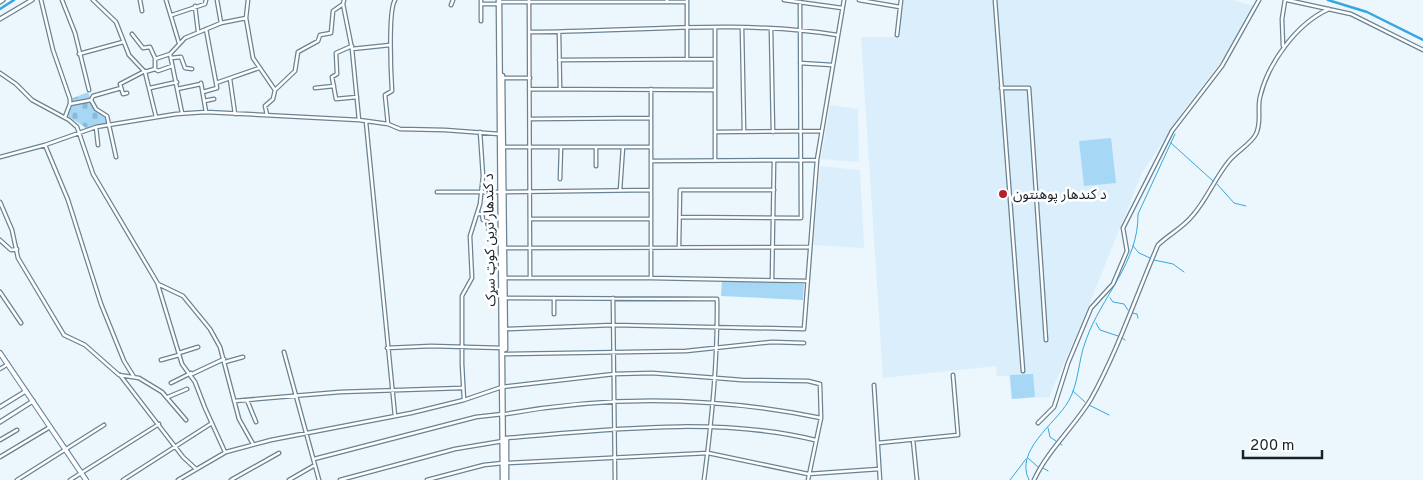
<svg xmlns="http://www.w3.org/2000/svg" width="1423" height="480" viewBox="0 0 1423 480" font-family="Overpass,'Noto Sans Arabic',sans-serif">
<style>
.built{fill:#daeefb}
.cemetery{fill:url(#cemetery-stones)}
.green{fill:#a6d8f6}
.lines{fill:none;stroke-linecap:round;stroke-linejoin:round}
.stream{stroke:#37a6dd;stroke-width:1}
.canal{stroke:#37a6dd;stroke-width:2.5}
.minor-casing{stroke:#6a8291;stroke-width:5}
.tertiary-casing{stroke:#6a8291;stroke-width:5.5}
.secondary-casing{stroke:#6a8291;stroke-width:6}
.primary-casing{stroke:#6a8291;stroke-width:7}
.minor{stroke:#fff;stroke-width:2.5}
.tertiary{stroke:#fff;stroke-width:3}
.secondary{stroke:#fff;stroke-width:4}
.primary{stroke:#fff;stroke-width:4.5}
.poi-dot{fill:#b32129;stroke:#fff;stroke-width:2}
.labels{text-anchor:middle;stroke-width:5;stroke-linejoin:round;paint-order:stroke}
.poi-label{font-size:14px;fill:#182228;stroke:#fff;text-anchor:start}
.street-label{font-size:14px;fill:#182228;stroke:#fff}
</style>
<defs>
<pattern id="cemetery-stones" width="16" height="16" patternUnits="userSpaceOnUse" patternTransform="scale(1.25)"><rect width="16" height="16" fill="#a6d8f6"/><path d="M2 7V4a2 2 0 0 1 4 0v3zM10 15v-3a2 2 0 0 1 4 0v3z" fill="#8eb9d3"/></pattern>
</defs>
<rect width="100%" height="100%" fill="#ecf7fd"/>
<path class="built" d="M903,0h330l21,6 -33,56 -36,46 -43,65 -57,142 -36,82 -38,2 -2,-23h-12l-1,-10 -113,12 -22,-341h37z
M830,105l28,4 1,53 -38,-3z
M820,166l40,4 4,78 -51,-3z"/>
<path class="cemetery" d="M88,92l7,18 11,7 1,6 -21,5 -18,-12 -1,-7 5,-3 -1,-7z"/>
<path class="green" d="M1111,138l5,45 -32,3 -5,-45z
M722,280l82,4 -1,16 -82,-4z
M1033,374l2,23 -23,2 -2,-24z"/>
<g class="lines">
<path class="stream" d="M1171,143l42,38
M1217,184l17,19 12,3
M1133,246l6,7 11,5
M1154,260l19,4 11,8
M1110,298l3,4 11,2 4,6
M1132,313l5,1 1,4
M1096,323l4,7 18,6
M1122,338l3,2
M1073,391l12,11
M1089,405l20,10
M1048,428l2,9 6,4
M1060,444l2,1
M1028,458l10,9
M1043,468l5,3
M1010,480l16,-21
M1029,480c-15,-29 26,-56 39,-78 11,-18 10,-42 18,-62 15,-43 53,-78 52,-126l37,-80"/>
<path class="canal" d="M1328,0l39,12 56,28
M0,9l14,-9"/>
<defs>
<path id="minor" d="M41,0l12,50 17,49v5l-5,13
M62,0l13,33 14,57
M93,0l23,22 13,33 16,17 11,45
M140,0l2,11
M166,0l13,43
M248,0l-2,18 7,40 22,32 -2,9 -8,7 2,9
M344,0l-1,4 9,45 7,71
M481,0v21
M529,0l1,278
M687,0v58
M784,0l58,8
M859,0l41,7
M995,0l28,371
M1287,0l64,14 72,36
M502,2h165v-2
M667,2h20
M481,4h18
M451,5l2,-5
M195,6l3,25
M172,15l33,-11 1,-4
M221,23l25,-5
M715,28v133
M742,28l2,104
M771,29l2,103
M529,32c102,0 207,-13 308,3
M559,32l1,57
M132,34l11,14 7,-1 5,11
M897,35l4,-35
M352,46l-16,7 1,21 -5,3 4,22 21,-2
M1283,46l-1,-27 3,-19
M352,49l38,-4
M79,54l44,-12
M170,54l-15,5v10l3,2 14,-5
M171,58l10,-1 4,11 7,1
M559,60l156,-1
M800,63l32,2
M145,72l10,-3
M0,73l16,11 16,16 37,20 8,7 16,47 65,110 25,12 27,33 10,18 19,72 14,25
M501,78h29
M230,79l5,35
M201,83l5,29
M216,83l43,-15
M150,88l27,-6
M315,88l19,-2
M1001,88h28l17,252
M177,89l24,-5
M529,89l186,1
M651,89v189
M275,90l20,-19 3,-19 20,-11 2,-6 11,-2 2,-22 10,-7
M203,92l14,-4 -11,-59
M127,93l-4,1 -3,-10 25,-13
M91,100l5,9 11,7 9,41
M204,101l10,-2
M70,104l21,-4 2,-4 28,-8
M182,113l-12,-59 15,-16 36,-15 -4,-23
M530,119l121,-1
M366,122l29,294
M388,124l-3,-29 7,-4c-1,-16 -4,-81 3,-91
M96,127l2,18
M715,132l106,-1
M45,145l23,55 33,104 23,57 10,16
M503,147h148
M596,147v19
M0,157l45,-12 51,-18 80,-13 30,-2 153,8 29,4 12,5 45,1 54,4
M651,161l166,-1
M560,179l1,-32
M620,190l3,-43
M437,192h63
M503,192l148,-2
M0,202l12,28 6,28 46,77 21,10 34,30 20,3 23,14 24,28
M478,214h4l1,6 5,2 1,11
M680,217l121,1 -1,-216
M530,219h121
M0,240l11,10 6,-1
M679,247l1,-57h94
M504,248l305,-1
M504,278h147l156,3
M772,279l2,-118
M158,285l24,79 13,18 10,26 20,44
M0,292l21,31
M505,298l212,1c1,61 -5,121 -13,181
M554,298v16
M613,298l2,182
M505,329l108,-4 191,4 13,-169 27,-160
M387,348l44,-2 71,2
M284,352l35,128
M179,353l19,-6
M505,354l181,-3 86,-9 32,1
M161,360l18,-5
M225,362l18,-5
M0,369l8,-5
M192,374l32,-15
M120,375l63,82 13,12
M171,383l20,-10
M874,385l6,95
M168,397l19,-8
M247,400l9,22
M464,400l-2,-36v-68l10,-18 -2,-42 10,-32 3,-28 -3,-44
M234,401l106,-9 122,-4
M506,414c104,-19 212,-17 315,4
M1038,423l16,-16 14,-44 23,-55 22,-24 14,-33 -4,-23 49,-97 50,-65 37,-66
M506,438c98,-8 212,-22 309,2
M0,440l17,-10
M913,440l4,40
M878,443l80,-8 -5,-60
M0,457l50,-30
M314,459l162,-42 27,-3
M506,463l202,-10 100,21 71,-5
M17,480l87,-55
M70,480l89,-56
M123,480l89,-57
M178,480l48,-28 45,-12 140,-27 53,-13 38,-13 112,-13 38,-1 90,7 66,1 12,3 1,34 -13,62
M231,480l48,-27
M289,480l26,-15
M340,480l115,-31 48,-8
M427,480l57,-15 19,-2
M1034,480c14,-30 40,-53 57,-81 27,-49 45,-103 67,-154 11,-11 25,-17 35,-30 14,-16 22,-37 36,-54 7,-9 22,-17 27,-27 6,-12 1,-25 4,-37 8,-34 37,-74 69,-88"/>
<path id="tertiary" d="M0,2l3,-2
M0,19l32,-19
M0,407l26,-16
M0,422l33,-21"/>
<path id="secondary" d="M0,353l86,127"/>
<path id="primary" d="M499,0l4,480
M502,76l3,273
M506,439v41"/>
</defs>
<use href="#minor" class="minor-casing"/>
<use href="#tertiary" class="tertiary-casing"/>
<use href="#secondary" class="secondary-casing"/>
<use href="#primary" class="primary-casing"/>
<use href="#minor" class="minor"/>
<use href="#tertiary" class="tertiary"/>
<use href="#secondary" class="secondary"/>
<use href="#primary" class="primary"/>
</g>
<circle class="poi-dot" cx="1003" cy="194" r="5"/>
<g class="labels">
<g class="poi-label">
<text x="1013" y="199">د کندهار پوهنتون</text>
</g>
<g class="street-label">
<text transform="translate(489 240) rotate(-91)" y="5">د کندهار ترين کوټ سړک</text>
</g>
</g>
<path d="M1243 450v8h79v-8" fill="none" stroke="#182228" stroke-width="2.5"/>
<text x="1250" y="450" font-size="15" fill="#182228" stroke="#ffffff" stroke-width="4" paint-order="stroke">200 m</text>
</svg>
